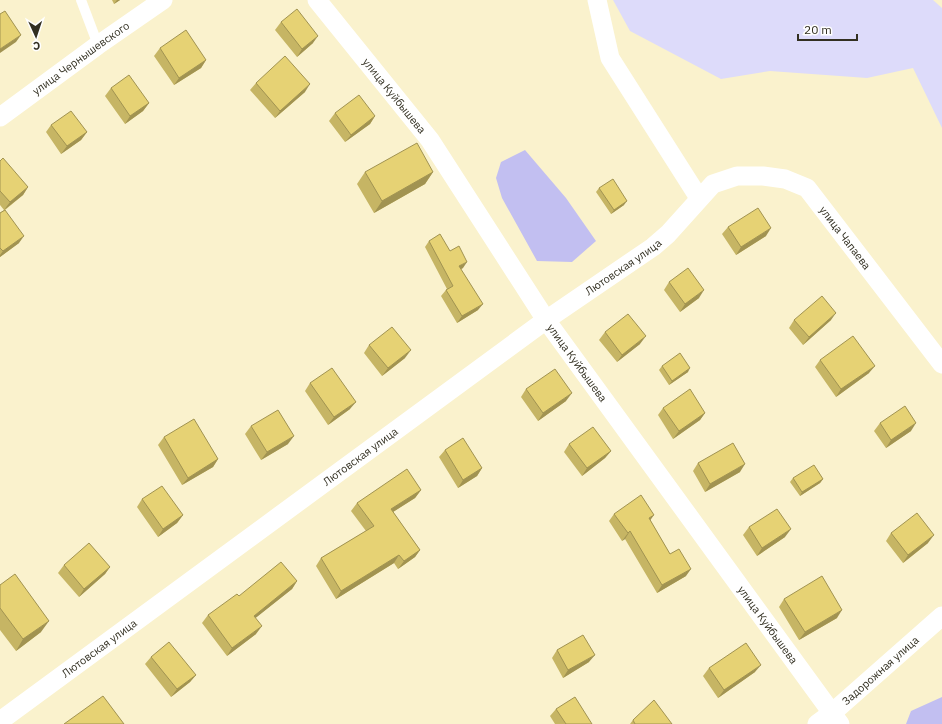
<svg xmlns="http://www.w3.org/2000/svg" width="942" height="724" viewBox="0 0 942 724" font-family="'IBM Plex Sans',sans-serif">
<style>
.green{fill:#dddbfa}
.water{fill:#c2bff1}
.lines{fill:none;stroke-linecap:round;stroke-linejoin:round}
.lane{stroke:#fff;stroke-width:10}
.street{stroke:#fff;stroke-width:19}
.wall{fill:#c6b564}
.shaded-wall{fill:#a19351}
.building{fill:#e6d274;stroke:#a19351}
.labels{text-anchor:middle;stroke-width:3;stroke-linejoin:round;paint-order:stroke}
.street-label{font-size:11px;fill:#322f21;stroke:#fff}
</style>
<rect width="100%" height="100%" fill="#faf2cd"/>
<path class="green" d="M613,0h320l9,8v120l-29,-60 -46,10 -97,-7 -49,8 -91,-48z"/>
<path class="water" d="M525,150l41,48 30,43 -24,21 -35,-1 -35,-63 -6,-20 5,-16z
M942,697v27h-36l5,-13z"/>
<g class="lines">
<path class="lane" d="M81,0l17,45"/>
<g class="street">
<path id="s1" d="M317,0l113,140 116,180 294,404"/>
<path d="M597,0l13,58 89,140"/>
<path id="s2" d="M0,117l98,-72 65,-45"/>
<path id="s3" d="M0,721l546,-401 107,-73 15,-13 45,-50 24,-8h26l22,3 22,9 135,176"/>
<path id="s4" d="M817,724l15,-11 110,-97"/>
</g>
</g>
<path class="wall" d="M112,0h8l-6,4z
M281,22l32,21 -16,14 -22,-27z
M160,48l46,12 -5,8 -27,17 -20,-29z
M256,83l49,9 -30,26 -25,-28z
M111,88l38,15 -6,8 -18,13 -20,-28z
M335,113l40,3 -5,8 -25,18 -16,-21z
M51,125l36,7 -6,8 -20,14 -15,-22z
M0,161l28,26 -5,8 -18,15 14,33 -19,14v-44l4,-3 -4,-5z
M365,172h68l-8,12 -51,29 -17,-29z
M599,188l25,17 -13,9 -15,-22z
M728,227l38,9 -30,19 -14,-21z
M429,241l21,10 13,17 -2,1 17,41 -21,13 -16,-27 5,-6 1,-1 -22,-42z
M669,282l30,16 -19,14 -16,-22z
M794,320h37l-28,25 -14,-17z
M605,332l35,12 -23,18 -18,-22z
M369,345l36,13 -23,18 -18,-23z
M820,360l49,13 -33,24 -21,-30z
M662,366l26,6 -19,13 -10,-15z
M310,383l40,26 -22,16 -23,-34z
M526,389l40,12 -28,20 -17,-24z
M663,408l42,5 -5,7 -27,19 -15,-24z
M880,423l31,8 -25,17 -12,-17z
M251,426l37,18 -27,16 -16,-26z
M164,437l54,22 -5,8 -31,18 -24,-40z
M569,444l42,7 -6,7 -23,18 -18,-24z
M445,450l37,18 -5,8 -19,12 -19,-31z
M698,463l42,9 -35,20 -12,-21z
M793,478l30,1 -3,4 -20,13 -10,-14z
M421,490l-6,8 -22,14 27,38 -5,7 -17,12 -4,-6 -58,36 -20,-33 5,-8 45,-27 -15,-20 6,-8z
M142,499l41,16 -6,8 -19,14 -21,-30z
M614,514l36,6 20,34 16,22 -29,17 -32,-54 -3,2 -13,-20z
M749,527l36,10 -28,19 -14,-21z
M891,533l37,10 -25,20 -17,-22z
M64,565l46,2 -5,7 -26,23 -21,-24z
M297,581l-5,8 -37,29 1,16 -29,22 -25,-33 6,-8 31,-19z
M0,585l41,47 -25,19 -16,-21z
M784,599l53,19 -38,22 -20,-33z
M557,650l32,12 -26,16 -11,-20z
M151,657l45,18 -6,7 -19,15 -26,-33z
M709,668l46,4 -37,26 -15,-22z
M556,709l36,15h-37l-5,-8z
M633,720l39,4h-42z"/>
<path class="shaded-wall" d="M117,0h3l-6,4z
M21,35l-5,7 -16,11v-4z
M318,36l-5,7 -16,14 5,-8z
M206,60l-5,8 -27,17 5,-7z
M310,84l-5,8 -30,26 5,-7z
M149,103l-6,8 -18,13 5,-8z
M375,116l-5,8 -25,18 6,-7z
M87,132l-6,8 -20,14 6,-8z
M433,172l-8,12 -51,29 8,-12z
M28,187l-5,8 -19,15 6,-8z
M627,201l-3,4 -13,9 3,-4z
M771,228l-5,8 -30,19 5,-8z
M24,236l-5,7 -19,14v-2l3,-4z
M467,262l-4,6 -8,4 4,-6z
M704,290l-5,8 -19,14 5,-8z
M483,304l-5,6 -21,13 5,-7z
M836,313l-5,7 -28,25 6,-8z
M646,336l-6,8 -23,18 5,-7z
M411,350l-6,8 -23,18 6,-8z
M875,366l-6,7 -33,24 5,-8z
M690,368l-2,4 -19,13 3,-4z
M572,393l-6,8 -28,20 5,-8z
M356,402l-6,7 -22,16 6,-8z
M705,413l-5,7 -27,19 6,-8z
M916,423l-5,8 -25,17 5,-8z
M294,436l-6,8 -27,16 6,-8z
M611,451l-6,7 -23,18 5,-8z
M218,459l-5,8 -31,18 6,-7z
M745,464l-5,8 -35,20 5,-8z
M482,468l-5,8 -19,12 5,-8z
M823,479l-3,4 -20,13 2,-4z
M421,490l-6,8 -30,19 6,-8z
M183,515l-6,8 -19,14 5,-8z
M654,515l-5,7v-4z
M791,529l-6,8 -28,19 5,-8z
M630,531l-5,8 -3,2 6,-8z
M934,535l-6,8 -25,20 5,-8z
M420,550l-5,7 -17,12 6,-8z
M399,555l-5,8 -58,36 5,-8z
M110,567l-5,7 -26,23 5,-8z
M691,569l-5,7 -29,17 5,-8z
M297,581l-5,8 -44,35 6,-8z
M842,610l-5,8 -38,22 6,-8z
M49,621l-8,11 -25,19 7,-12z
M262,626l-6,8 -29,22 5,-8z
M595,655l-6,7 -26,16 5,-8z
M761,665l-6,7 -37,26 6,-8z
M196,675l-6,7 -19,15 6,-8z"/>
<path class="building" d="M297,9l21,27 -16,13 -21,-27z
M5,11l16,24 -21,14v-35z
M186,30l20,30 -27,18 -19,-30z
M285,56l25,28 -30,27 -24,-28z
M129,75l20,28 -19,13 -19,-28z
M359,95l16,21 -24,19 -16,-22z
M71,111l16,21 -20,14 -16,-21z
M417,143l16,29 -51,29 -17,-29z
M3,158l25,29 -18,15 -10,-11v-30z
M613,179l14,22 -13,9 -15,-22z
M758,208l13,20 -30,19 -13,-20z
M5,210l19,26 -21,15 -3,-3v-35z
M440,234l10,17 9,-5 8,16 -8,4 24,38 -21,12 -16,-26 7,-4 -24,-45z
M688,268l16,22 -19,14 -16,-22z
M822,296l14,17 -27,24 -15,-17z
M628,314l18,22 -24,19 -17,-23z
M392,327l19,23 -23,18 -19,-23z
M853,336l22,30 -34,23 -21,-29z
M680,353l10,15 -18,13 -10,-15z
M332,368l24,34 -22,15 -24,-34z
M555,369l17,24 -29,20 -17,-24z
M690,389l15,24 -26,18 -16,-23z
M905,406l11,17 -25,17 -11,-17z
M278,410l16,26 -27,16 -16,-26z
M194,419l24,40 -30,19 -24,-41z
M593,427l18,24 -24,17 -18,-24z
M463,438l19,30 -19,12 -18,-30z
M733,443l12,21 -35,20 -12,-21z
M814,465l9,14 -21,13 -9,-14z
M407,469l14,21 -30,19 29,41 -16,11 -5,-6 -58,36 -20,-33 53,-32 -17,-23z
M162,486l21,29 -20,14 -21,-30z
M641,495l13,20 -5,3 21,36 9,-5 12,20 -29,16 -32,-54 -2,2 -14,-19z
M777,509l14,20 -29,19 -13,-21z
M917,513l17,22 -26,20 -17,-22z
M89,543l21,24 -26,22 -20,-24z
M281,562l16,19 -43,35 8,10 -30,22 -24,-33 29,-21 2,2z
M15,574l34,47 -26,18 -23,-31v-23z
M822,576l20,34 -37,22 -21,-33z
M583,635l12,20 -27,15 -11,-20z
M169,642l27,33 -19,14 -26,-32z
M746,643l15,22 -37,25 -15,-22z
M103,696l21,28h-60z
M575,697l17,27h-26l-10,-15z
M654,700l18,24h-37l-2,-4z"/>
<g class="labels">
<g class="street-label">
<text dy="4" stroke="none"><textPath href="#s2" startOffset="100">улица Чернышевского</textPath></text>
<text dy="4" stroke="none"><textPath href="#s1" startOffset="123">улица Куйбышева</textPath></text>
<text dy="4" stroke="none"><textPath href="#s3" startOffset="1054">улица Чапаева</textPath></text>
<text dy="4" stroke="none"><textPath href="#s3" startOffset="771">Лютовская улица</textPath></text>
<text dy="4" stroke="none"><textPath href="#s1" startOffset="447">улица Куйбышева</textPath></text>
<text dy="4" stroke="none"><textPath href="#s3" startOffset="447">Лютовская улица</textPath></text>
<text dy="4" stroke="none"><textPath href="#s1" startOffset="771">улица Куйбышева</textPath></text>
<text dy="4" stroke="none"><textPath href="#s3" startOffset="123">Лютовская улица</textPath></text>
<text dy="4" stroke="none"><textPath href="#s4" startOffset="83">Задорожная улица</textPath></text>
</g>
</g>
<g transform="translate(36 36) rotate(177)" stroke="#ffffff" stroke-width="3" paint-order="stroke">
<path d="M0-3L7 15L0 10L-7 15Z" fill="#322f21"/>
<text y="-6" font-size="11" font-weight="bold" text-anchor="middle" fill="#322f21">С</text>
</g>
<path d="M798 34v6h59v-6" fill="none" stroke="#322f21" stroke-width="2"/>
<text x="804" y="34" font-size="12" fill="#322f21" stroke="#ffffff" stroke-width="3" paint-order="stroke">20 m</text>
</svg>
